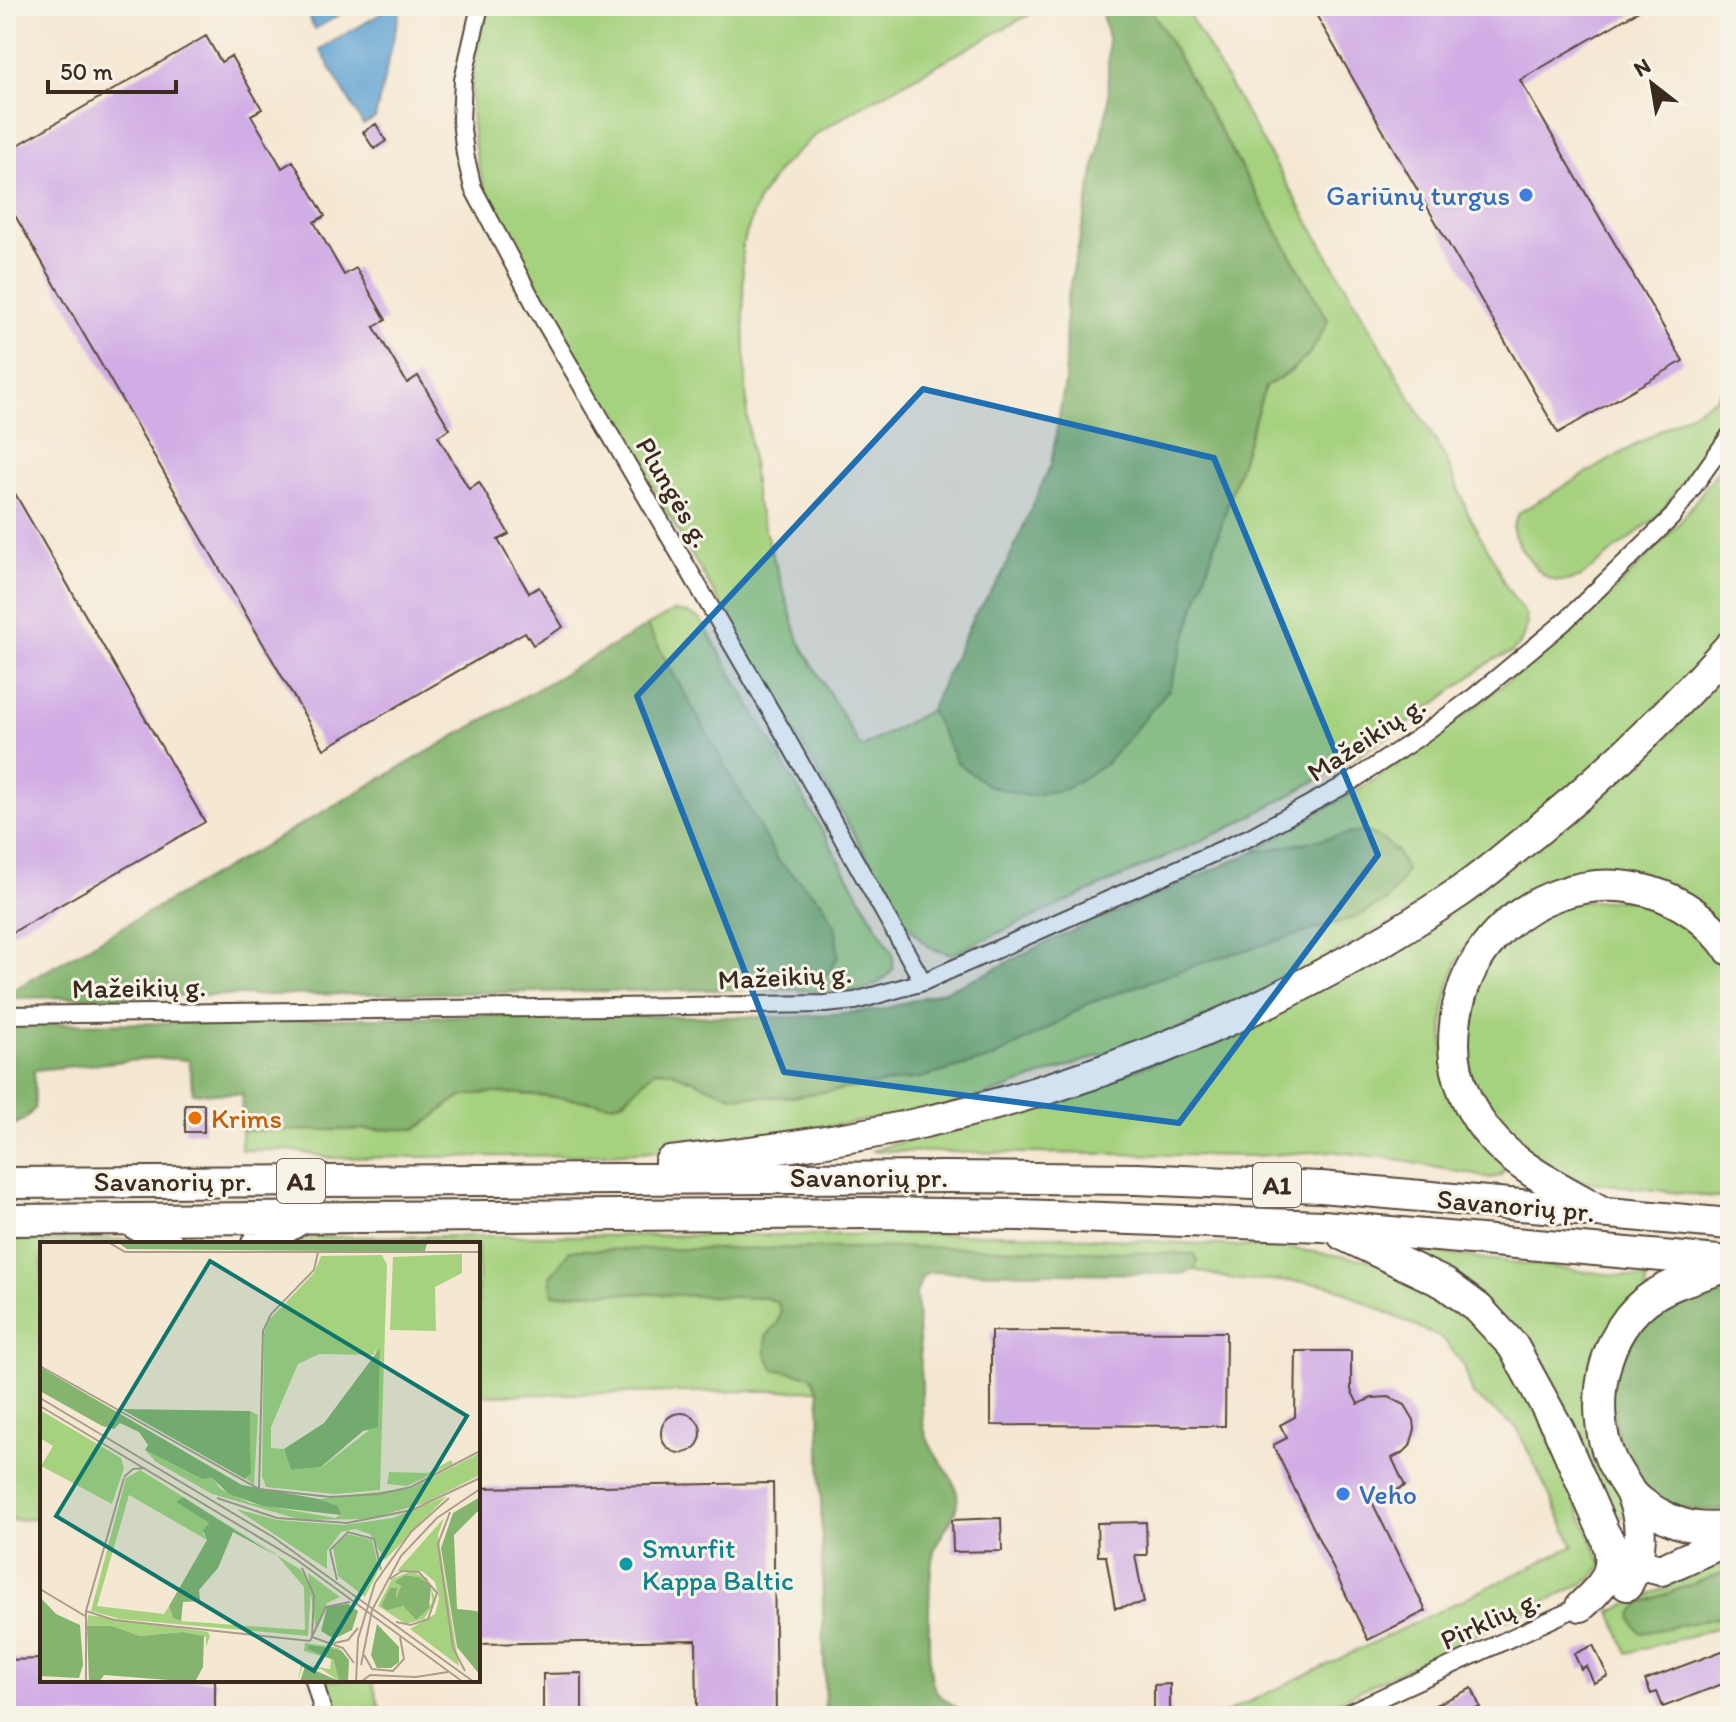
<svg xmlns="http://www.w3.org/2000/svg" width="1736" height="1722" viewBox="0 0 1736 1722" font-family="Itim,sans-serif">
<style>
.green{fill:#a6d27f;stroke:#707e4e;stroke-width:2}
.forest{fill:#84b46e;stroke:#606f46;stroke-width:2}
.water{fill:#5ca0d1;stroke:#4c6578;stroke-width:2}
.building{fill:#d1ade5}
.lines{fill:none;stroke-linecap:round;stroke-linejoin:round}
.street-casing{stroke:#574639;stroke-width:20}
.highway-casing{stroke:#574639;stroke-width:34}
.street{stroke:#fff;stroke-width:16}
.highway{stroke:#fff;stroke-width:30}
.marked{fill:#1f6fb2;fill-opacity:0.2;stroke:#1f6fb2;stroke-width:6;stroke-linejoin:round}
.shop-dot{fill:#3f7fe0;stroke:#f7f3e8;stroke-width:3}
.food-dot{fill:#e8710a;stroke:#f7f3e8;stroke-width:3}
.culture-dot{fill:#0f9aa8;stroke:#f7f3e8;stroke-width:3}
.labels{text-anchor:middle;stroke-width:6;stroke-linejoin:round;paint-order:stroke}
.shield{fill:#f7f3e8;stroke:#73665b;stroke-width:2}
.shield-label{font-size:26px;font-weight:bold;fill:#3b2a1e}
.shop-label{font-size:28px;fill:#366cbe;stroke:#f7f3e8;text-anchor:end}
.street-label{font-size:28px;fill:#3b2a1e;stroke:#f7f3e8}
.food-label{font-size:28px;fill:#c56008;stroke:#f7f3e8;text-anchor:start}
.culture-label{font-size:28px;fill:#0d838f;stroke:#f7f3e8;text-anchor:start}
.inset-road{fill:none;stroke:#ab9c8b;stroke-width:2}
.view{fill:#0f766e;fill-opacity:0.15;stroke:#0f766e;stroke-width:4}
.inset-edge{fill:none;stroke:#3b2a1e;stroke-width:4}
</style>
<rect width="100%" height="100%" fill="#f7f3e8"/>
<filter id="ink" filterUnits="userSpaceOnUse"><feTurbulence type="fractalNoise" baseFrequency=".0125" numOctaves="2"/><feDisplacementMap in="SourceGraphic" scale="16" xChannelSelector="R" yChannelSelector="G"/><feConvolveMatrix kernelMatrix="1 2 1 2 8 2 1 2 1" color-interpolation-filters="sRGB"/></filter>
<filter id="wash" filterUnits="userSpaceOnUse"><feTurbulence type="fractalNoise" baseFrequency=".006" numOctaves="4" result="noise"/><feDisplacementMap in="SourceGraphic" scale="32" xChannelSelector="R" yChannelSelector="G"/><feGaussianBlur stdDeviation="1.8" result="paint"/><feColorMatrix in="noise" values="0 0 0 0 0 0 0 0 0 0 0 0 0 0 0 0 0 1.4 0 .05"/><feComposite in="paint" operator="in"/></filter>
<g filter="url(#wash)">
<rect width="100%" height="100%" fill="#f5e8d3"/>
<path class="green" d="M487,6h558l-185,101 -44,27 -36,34 -22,33 -16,45 5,169 9,86 43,140 62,107 69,-38 27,52 212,-72 96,-303 27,-16 36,-51 -179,-314h35l263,455 23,57 23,40 11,25 22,33 1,10 -7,18 -9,9 -17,6 -86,65 -92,57 -85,46 -279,127c-28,-3 -38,-21 -53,-42l-401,-691c-34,-74 -33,-137 -11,-215z
M1730,376v40l-72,100 -77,61c-10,4 -20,6 -31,2 -12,-5 -36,-36 -37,-50 0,-6 4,-12 7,-17l196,-114z
M1730,454v180l-113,116 -196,156 -190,104 -270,94 -258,44 -114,7 -257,3 -43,-8h-48v-19l174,-2c22,-9 29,-27 51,-33 30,-9 113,5 148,8l11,-4 30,-30 15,1 62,25 58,1 130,-19 73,-20 54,-29 40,-25 111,-40 155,-46 33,-17 12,-15 8,-16 -10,-20 -31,-19 -114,22 123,-73 84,-60 101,-79 72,-67 49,-52z
M674,611l13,2 14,7 192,334v15c-25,35 -74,21 -112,20l46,-15 -4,-71 -45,-42 -131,-235z
M1730,667v275l-24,-28 -130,-36 -30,6 -27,13 -25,18 -18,18 -15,19 -12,33 -6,34 1,34 61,116 -5,7 -9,2 -109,-21 -54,-6 -74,5 -383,-5 231,-69 115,-43 385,-245 74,-67z
M1638,899l67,36 25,31v233l-156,-19 -35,-13 -55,-50 -22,-69 3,-38 32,-67 65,-40z
M1014,1234l280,15 81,12 100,56 48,60 79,188 -12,15 -283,136h-87l354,-170 -57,-118 -44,-33 -9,-29 -18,-24 -9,-6 -84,-39c-24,-21 -79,-14 -110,-17 -16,-1 -32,-6 -49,-10l4,-8 -460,-12h-168l-16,45 36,-3 176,6 11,4 4,9 -3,11 -12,15 37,37 8,2 8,14 -341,5v-151h-204l23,-6 20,-1z
M126,1239l27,5h-111v275l-36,1v-280z
M1422,1251l225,28 -19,236 -21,9 -54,-123 -139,-146z
M1730,1560v10l-86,32 -2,31 88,-18v10l-103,28 -16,-42z
M326,1680h46l10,36h-46z"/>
<path class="forest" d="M1100,6h49l179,314c-17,40 -27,44 -63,67l-96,302 -62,74 -42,26 -38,7 -40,-11 -30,-23 -27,-52 43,-92 28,-41 50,-113 14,-82 1,-78 42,-199v-67z
M647,626l131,235 45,42 13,25 2,29 -11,17 -46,15 -775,9v-4z
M1365,831c24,11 29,15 41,39l-8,16 -12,15 -33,17 -155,46 -111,40 -40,25 -54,29 -73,20 -130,19 -58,-1 -62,-25 -14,-1c-15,11 -25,28 -42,34 -35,-3 -118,-17 -148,-8 -22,6 -29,24 -51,33l-174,2 1,-37 -49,-1 -4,-33 -31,-2 -124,12 1,38 -10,11 -19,10v-105l188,-1 291,-8 310,2 85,-7 64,-19 43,-18 54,-28 210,-92z
M944,1247l250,7 4,8 -4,8 -13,4 -252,-2 -7,5 -6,17c2,30 4,61 6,91 0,14 -1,29 2,43 5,25 27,41 33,65 4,19 -15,38 -22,55 -7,18 -9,122 -1,139 7,15 22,16 30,29h-139l-6,-326 -8,-14 -37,-7 -8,-15v-17l12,-15 3,-11 -4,-9 -11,-4 -176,-6 -37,3 -3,-18 20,-27z
M1709,1289l21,1v217l-12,3 -30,-1 -35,-5 -24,-26 -22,-87 30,-70 42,-28z
M1730,1570v45l-88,18c-15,-12 -12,-21 2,-31z"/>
<path class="water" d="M302,6h53l-40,23z
M394,6h7l-26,112 -12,7 -43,-76z"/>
<g id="blocks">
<path class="building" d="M1311,6h336l-127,74 163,281 -125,72z
M206,36l15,26 10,-6 31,53 -11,6 31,53 11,-7 32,55 -11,6 30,53 12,-7 30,52 -12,7 33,56 11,-7 32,53 -12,7 31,53 10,-7 30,52 -11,6 31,53 10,-6 24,40 -30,18 -8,-13 -201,117 -318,-549v-48z
M376,124l10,17 -12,8 -11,-17z
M6,478l199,344 -199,114z
M185,1104h19v28h-19z
M991,1331l235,1 -1,94 -234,-1z
M1296,1351h55v39l7,14 14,-6 17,-1 16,8 9,15 1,9 -5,17 -6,6 -12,6 13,28 -33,16 54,109 -58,29 -95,-195 14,-7 -7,-13 15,-8z
M661 1433a20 20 0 1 1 40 0a20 20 0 1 1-40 0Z
M773,1483l3,233h-79l-1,-76 -218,4v-156z
M1001,1518l1,33 -49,1 -1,-32z
M1146,1522l1,33h-12l9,48 -29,5 -9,-52h-8l-1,-33z
M1593,1645l15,31 -14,7 -8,-17 -5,3 -7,-15z
M1730,1648v33l-67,26 -6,-15 -6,2 -6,-14z
M42,1659v21h173v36h-209v-56z
M582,1673v43h-39v-42z
M1170,1684v31h-16v-30z
M1472,1688l8,19 -19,9h-50z"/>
</g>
</g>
<g filter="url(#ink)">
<use href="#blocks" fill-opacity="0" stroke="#574639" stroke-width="2"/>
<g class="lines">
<defs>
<path id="street" d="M480,6l-17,74 -2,40 4,34 8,34 63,119 247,425 140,250
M6,1015l819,-11 30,-3 68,-19 327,-145 102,-56 64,-42 59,-43 88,-73 109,-106 58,-82
M314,1680l10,36
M1341,1716l246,-113"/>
<path id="highway" d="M670,1162c82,-10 165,-20 246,-38 192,-43 382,-122 545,-233 26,-18 51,-40 76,-60 70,-57 133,-118 193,-185
M6,1183l941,-6 190,2 184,8 409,37
M1597,1209c-34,-20 -74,-38 -101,-67 -25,-26 -42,-62 -42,-98 0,-151 188,-217 276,-94
M128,1219l40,25
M6,1220l861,-7 153,2 303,11 407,36
M1343,1235l101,48 34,25 35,38 46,84 45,103 12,19 9,9 36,9 69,-31
M257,1244l43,-25
M1631,1494c30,25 58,39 99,32
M1627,1585c16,-28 17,-63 3,-93 -6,-11 -14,-21 -19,-32 -24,-54 -8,-133 43,-165 23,-14 49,-20 74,-29
M1581,1606c21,-19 37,-35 26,-65"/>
</defs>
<use href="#street" class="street-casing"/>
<use href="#highway" class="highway-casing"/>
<use href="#street" class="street"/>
<use href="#highway" class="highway"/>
</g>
</g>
<path class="marked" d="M923,389l291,69 164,397 -199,268 -395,-51 -147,-376z"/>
<g class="shop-dot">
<circle cx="1526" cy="195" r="8"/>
<circle cx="1343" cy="1494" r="8"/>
</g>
<circle class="food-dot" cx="195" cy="1118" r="8"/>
<circle class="culture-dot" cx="626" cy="1564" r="8"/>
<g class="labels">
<g class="shield">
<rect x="277" y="1159" width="48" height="44" rx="6"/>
<rect x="1253" y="1163" width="48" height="44" rx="6"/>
</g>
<g class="shield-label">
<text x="301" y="1190">A1</text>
<text x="1277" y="1194">A1</text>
</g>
<g class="shop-label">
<text x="1510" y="205">Gariūnų turgus</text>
<text x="1359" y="1504" text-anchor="start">Veho</text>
</g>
<g class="street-label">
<text transform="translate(674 492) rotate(60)" y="10">Plungės g.</text>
<text transform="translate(1366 738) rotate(-33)" y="10">Mažeikių g.</text>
<text transform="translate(785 976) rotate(-3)" y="10">Mažeikių g.</text>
<text transform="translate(139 987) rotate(-1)" y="10">Mažeikių g.</text>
<text x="869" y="1187">Savanorių pr.</text>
<text x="173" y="1191">Savanorių pr.</text>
<text transform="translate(1516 1205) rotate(5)" y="10">Savanorių pr.</text>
<text transform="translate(1490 1619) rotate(-25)" y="10">Pirklių g.</text>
</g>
<g class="food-label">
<text x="211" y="1128">Krims</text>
</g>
<g class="culture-label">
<text x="642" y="1558">Smurfit<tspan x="642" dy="32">Kappa Baltic</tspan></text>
</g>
</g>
<g transform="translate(40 1242)">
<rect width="440" height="440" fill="#f5e8d3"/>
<path d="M422,12v19l-27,14 1,44 -46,-1 3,-73zM342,13l5,10 -7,225 -45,4 -69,-7 -4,-11 2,-143 5,-13 45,-47 7,-17zM336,107l-8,82 -46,36 -31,3 -7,-21 -13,-1v-21l27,-63 21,-10 55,1zM0,168l81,48 3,10 -12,36 -71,-38 12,-20 -13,-8zM210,169l8,4 -4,70 -8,-6 5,-11zM105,208l57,29 10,-1 9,11 29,14 85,15 5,-3 -2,-9 -19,-7 93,-11 68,-35v22l-55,28 -57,16 -66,1 -90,-26 -56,-32zM411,218l2,4 -46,22 -20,-2 2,-12 39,1zM100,228l161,100 10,18 -3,48 -188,-17 -29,-8 35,-133zM89,253l78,45 -4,-7 6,-10 -32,-21 6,-5 92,56 29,34 1,43 -124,-9 -8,-3 -4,-12 -5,8 -67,-8zM407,254l-62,64 -15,-26 -15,-5 -14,3 -14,19v18l-91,-60 41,11 67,5 49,-7zM404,276l-6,17 21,131 -49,-37 25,-15 4,-15 -4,-17 -13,-11h-25zM308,292l24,6 7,29 -14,28 -27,-21 -5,-29zM371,329l16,7 9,22 -12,19 -18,5 -28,-18 14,-27zM365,333l14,2 12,9 1,17 -16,17 -13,-14h-22l10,-18 6,1 -1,10 5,-13 -7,-4zM268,331l32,24 -13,6 -11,27zM48,373l120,17 2,4 -4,11v-10l-24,-5 -42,4 -28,-10h-25zM265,401l35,5 -10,9 5,4 4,20 -18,-12 -19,-2 -4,15 3,-18 29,5 1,-10 -27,-8z" fill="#a6d27f" fill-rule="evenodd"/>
<path d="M77,0h363v2h-53l-2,7h-85l-213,-2zM340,106l-2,79 -15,4 -42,36 -30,3 -7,-21 40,-26zM0,125l202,118 77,14 19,7 3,9 -78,-9 -34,-12 -17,-16 -10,1 -57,-29 3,-5 -9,-13 -19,-9 -6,6 -12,-3 -62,-35zM81,167l129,2 1,62 -6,6zM143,255l92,58 -42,-23 -15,36 -19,22 1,11 -17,1 -2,19 -8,-3 -4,-12 38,-66 -4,-10 6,-7 -33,-21zM440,255v12l-26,26 3,74 20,2 3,7v57l-23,-28 -16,-99 12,-35zM365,333l14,2 12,9 -2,22 -13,12 -13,-14 -16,4 -6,-4 9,-18h7l-1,11 5,-13 -7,-4zM0,355l16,17 24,11 3,40 -4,13 -39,-2zM308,362l10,7 -6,19 -18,9 -13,-8 6,-24zM337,382l22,23v15l-8,6h-14l-6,-13zM47,384h25l28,10 42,-4 22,4 -1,31 -8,15 -91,-7 -5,7h-10zM268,403l33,5 8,10 -1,22h-48l5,-16 34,15 -5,-21 -26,-11z" fill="#84b46e"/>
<path class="inset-road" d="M68,0l17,10h355M0,124l219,123 71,8 49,-3 32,-7 69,-36M0,156l233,139 201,145M0,164l257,154 166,122M84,235l9,-8 12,-1M219,247l4,-158 8,-17 43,-44 4,-18M177,256l60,20 70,5 65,-13 68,-32M410,270l-12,32 15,104 12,23M262,326l12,27 -2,42 31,11 11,15M350,337l12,-8 17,1 18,21 -9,26 -17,6 -15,-3M297,338l-7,-30 18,-18 26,7 7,31M0,347l45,27M46,369l28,9 196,21M270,399l16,-34 24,-5M294,401l14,-3 10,-12M324,413l8,14 21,2 11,-12 -4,-22M321,423l11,-55 29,-54 36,-38 43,-29M46,440v-71l38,-133M316,440l2,-43 17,-56 36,-51 38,-34M321,440l9,-7 46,2 32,-5"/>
<path class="view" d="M170,19l257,155 -153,255 -258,-155z"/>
<rect width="440" height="440" class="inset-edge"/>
</g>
<rect width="1736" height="1722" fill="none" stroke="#f7f3e8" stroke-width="32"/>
<g transform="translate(1652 84) rotate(329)" stroke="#f7f3e8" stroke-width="6" paint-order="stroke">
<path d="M0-6L14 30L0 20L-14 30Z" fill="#3b2a1e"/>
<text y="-12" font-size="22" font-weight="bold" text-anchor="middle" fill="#3b2a1e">N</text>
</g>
<path d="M48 80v12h128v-12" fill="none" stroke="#3b2a1e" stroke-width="4"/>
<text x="60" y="80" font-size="24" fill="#3b2a1e" stroke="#f7f3e8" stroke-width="6" paint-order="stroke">50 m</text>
</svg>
